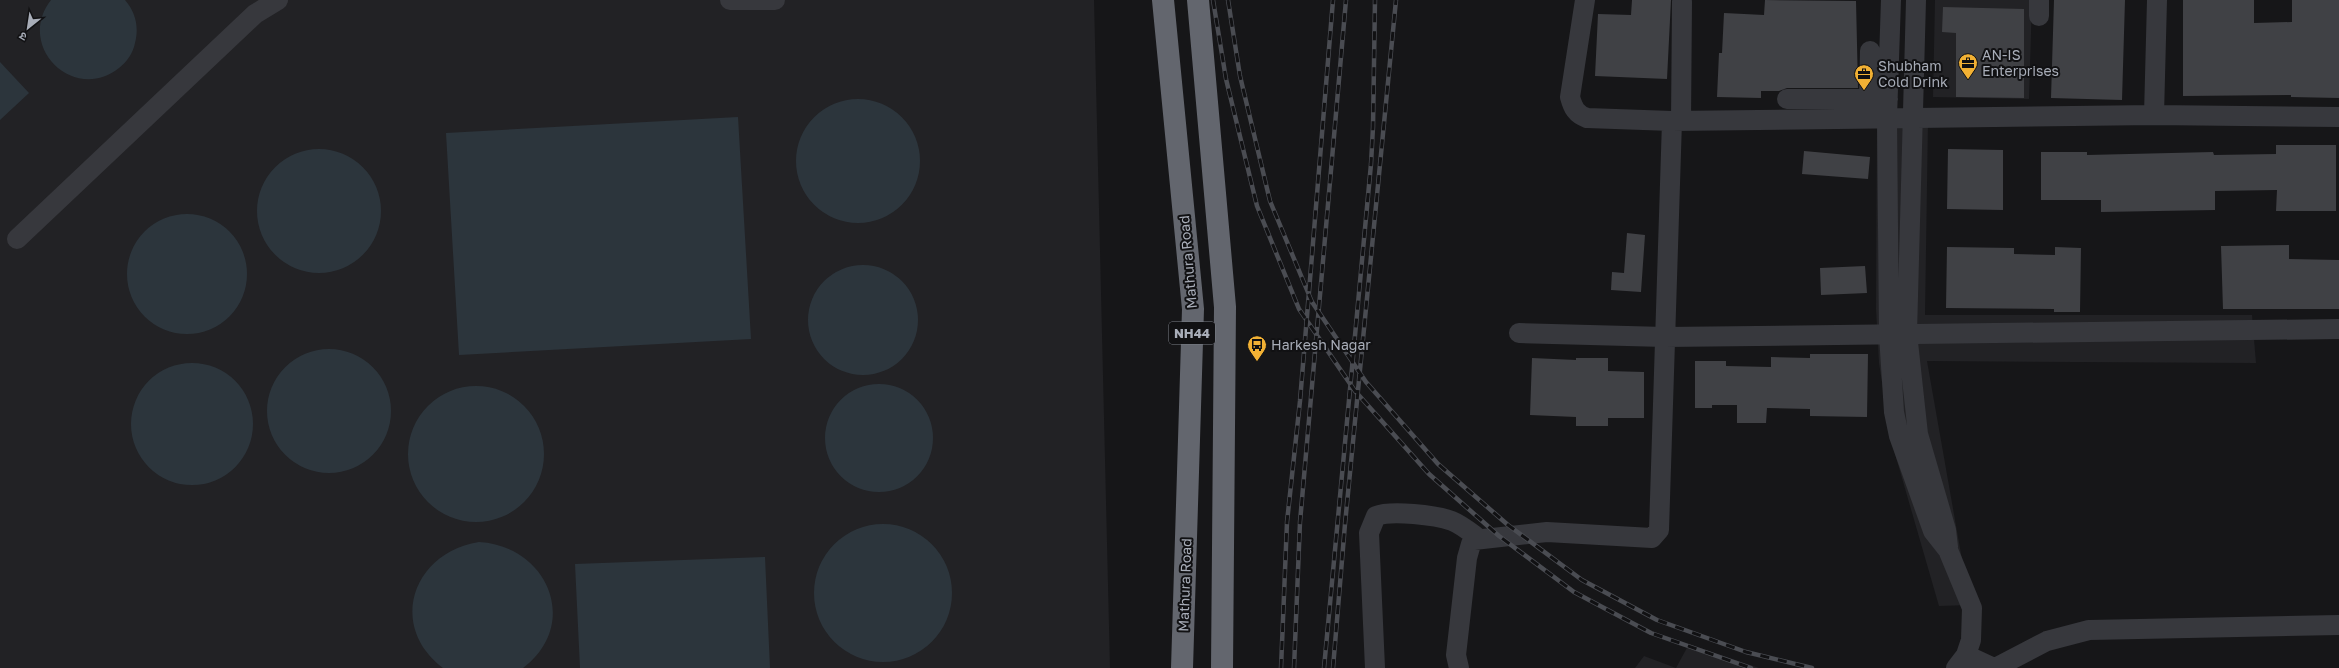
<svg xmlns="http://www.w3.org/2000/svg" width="2339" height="668" viewBox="0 0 2339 668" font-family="'Golos Text','Noto Sans Devanagari',sans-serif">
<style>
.built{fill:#222225}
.water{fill:#2c353c}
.building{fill:#404145}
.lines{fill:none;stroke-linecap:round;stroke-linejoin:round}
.minor{stroke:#37383d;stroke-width:20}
.highway{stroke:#63666e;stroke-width:22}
.rail-casing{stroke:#4a4c52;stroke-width:4.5}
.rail{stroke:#111113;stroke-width:3;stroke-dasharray:9;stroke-linecap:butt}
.labels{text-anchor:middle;stroke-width:4;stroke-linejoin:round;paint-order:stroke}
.shield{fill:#111113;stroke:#7b7e86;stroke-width:1}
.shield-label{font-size:13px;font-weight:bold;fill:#a8adb8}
.poi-label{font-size:14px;fill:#a8adb8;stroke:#111113;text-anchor:start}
.street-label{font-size:14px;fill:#a8adb8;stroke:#111113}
</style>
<rect width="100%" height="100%" fill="#161618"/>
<path class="built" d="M0,0h1094l16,668h-1110z
M1935,0h97l-3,99 -96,-2z
M1877,122h51l-3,193h327l4,48 -329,-2 43,244 -31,1 -48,-166 -12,-77 -3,-54z
M1689,644l70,24h-124l9,-12 32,12z"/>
<path class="water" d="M51,0h74c11,13 14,27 10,43 -2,10 -8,19 -16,25 -45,36 -104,-22 -68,-68z
M0,62l29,31 -29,27z
M796 161a62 62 0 1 1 124 0a62 62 0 1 1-124 0Z
M738,117l13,222 -292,16 -13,-222z
M257 211a62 62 0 1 1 124 0a62 62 0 1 1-124 0Z
M127 274a60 60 0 1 1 120 0a60 60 0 1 1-120 0Z
M808 320a55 55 0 1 1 110 0a55 55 0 1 1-110 0Z
M267 411a62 62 0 1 1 124 0a62 62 0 1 1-124 0Z
M131 424a61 61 0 1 1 122 0a61 61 0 1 1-122 0Z
M825 438a54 54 0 1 1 108 0a54 54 0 1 1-108 0Z
M408 454a68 68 0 1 1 136 0a68 68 0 1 1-136 0Z
M814 593a69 69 0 1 1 138 0a69 69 0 1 1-138 0Z
M479,542c69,4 102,82 44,126h-80c-56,-42 -30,-116 36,-126z
M765,557l5,111h-190l-5,-104z"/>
<path class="building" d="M1632,0h39l-4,79 -72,-3 3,-62 33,1z
M1765,0l91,1 2,87h-71l-8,3h-18v7l-44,-1 2,-44h3l2,-40 40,2z
M2054,0h71l-3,100 -71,-2z
M2183,0h71v23l38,-1v-22h47v98l-48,-1v-2l-108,1z
M1943,7l81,2v89l-68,-1v-64l-14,-1z
M2276,145h60v66h-60l1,-21 -62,1v19l-114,2v-12h-60v-48h46v3l126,-3 1,3 62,-1z
M1948,149l55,1v60l-56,-1z
M1804,151l66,6 -2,22 -66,-5z
M1627,233l18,2 -4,57 -30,-2 1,-18 12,1z
M2289,245v14l50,1v49h-116l-2,-63z
M1947,247l67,1v6l41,1v-8l26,1 -1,64h-26v-3l-108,-1z
M1865,266l2,27 -46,2 -1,-27z
M1810,354h58l-1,63 -57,-1v-7l-43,-1 -1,15h-29v-18h-25v3h-17v-47h31v5l45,1v-10l39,1z
M1532,358l44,2v-2h32v13l36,1v46h-36v8h-32v-9l-46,-2z"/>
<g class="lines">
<path class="minor" d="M730,0h45
M1585,0l-15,97c3,11 6,17 17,21l85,3 482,-6 185,2
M1891,0l-4,118 2,217 5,77 5,24 34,95 15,19 24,58 -1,32 -5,15 -10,13
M1916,0l-9,333 11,101 28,96 2,17
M2039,16v-16
M1787,99h101
M1869,99l1,-48
M2154,115l3,-115
M1681,121l1,-119
M17,239l238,-225 23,-14
M1519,333l146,4 674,-8
M1966,655l28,13
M1375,668l-6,-135 7,-17c15,-6 60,-1 76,5 10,4 18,11 26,17
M1459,668l-3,-13 11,-97 4,-14 3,-4 73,-8 105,6 7,-8 13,-409
M1995,668l52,-27 42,-11 250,-5"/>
<path class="highway" d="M1163,0l30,309 -11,359
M1198,0l27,307 -3,361"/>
<defs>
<path id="rail" d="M1213,0l13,79 31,127 42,103 56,82 74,83 70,62 75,56 77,41 100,35
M1228,0l12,76 30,125 42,101 54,80 72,82 70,61 74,55 75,40 89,32 66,16
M1281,668l6,-146 13,-121 33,-401
M1294,668l6,-146 46,-522
M1324,668l47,-504 2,-37 2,-127
M1333,668l12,-144 51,-524"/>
</defs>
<use href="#rail" class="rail-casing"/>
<use href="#rail" class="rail"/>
</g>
<defs>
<symbol id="office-pin" viewBox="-11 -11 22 30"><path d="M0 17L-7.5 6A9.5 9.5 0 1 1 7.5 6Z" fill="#f2b134" stroke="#111113"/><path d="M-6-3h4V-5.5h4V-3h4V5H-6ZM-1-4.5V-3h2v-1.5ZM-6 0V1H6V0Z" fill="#111"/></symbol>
<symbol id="bus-pin" viewBox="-11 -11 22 30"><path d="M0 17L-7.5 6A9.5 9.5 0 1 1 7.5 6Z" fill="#f2b134" stroke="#111113"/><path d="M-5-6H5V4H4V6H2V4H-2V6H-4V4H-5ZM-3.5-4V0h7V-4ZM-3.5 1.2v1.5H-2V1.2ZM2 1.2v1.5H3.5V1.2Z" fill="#111"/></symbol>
</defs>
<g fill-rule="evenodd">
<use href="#office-pin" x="1957" y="52" width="22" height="30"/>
<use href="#office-pin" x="1853" y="63" width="22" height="30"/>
<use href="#bus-pin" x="1246" y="334" width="22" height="30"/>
</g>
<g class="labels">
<rect class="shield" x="1169" y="322" width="46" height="22" rx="3"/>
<g class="shield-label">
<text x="1192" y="338">NH44</text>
</g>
<g class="poi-label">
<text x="1982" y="60">AN-IS<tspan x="1982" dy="16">Enterprises</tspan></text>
<text x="1878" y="71">Shubham<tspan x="1878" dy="16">Cold Drink</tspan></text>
<text x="1271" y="350">Harkesh Nagar</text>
</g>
<g class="street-label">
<text transform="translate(1188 262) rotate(-95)" y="5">Mathura Road</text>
<text transform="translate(1185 585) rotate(-88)" y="5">Mathura Road</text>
</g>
</g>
<g transform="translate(28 28) rotate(210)" stroke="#111113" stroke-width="3" paint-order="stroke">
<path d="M0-3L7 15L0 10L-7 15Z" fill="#a8adb8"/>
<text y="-6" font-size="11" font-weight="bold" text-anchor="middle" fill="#a8adb8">उ</text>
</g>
</svg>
